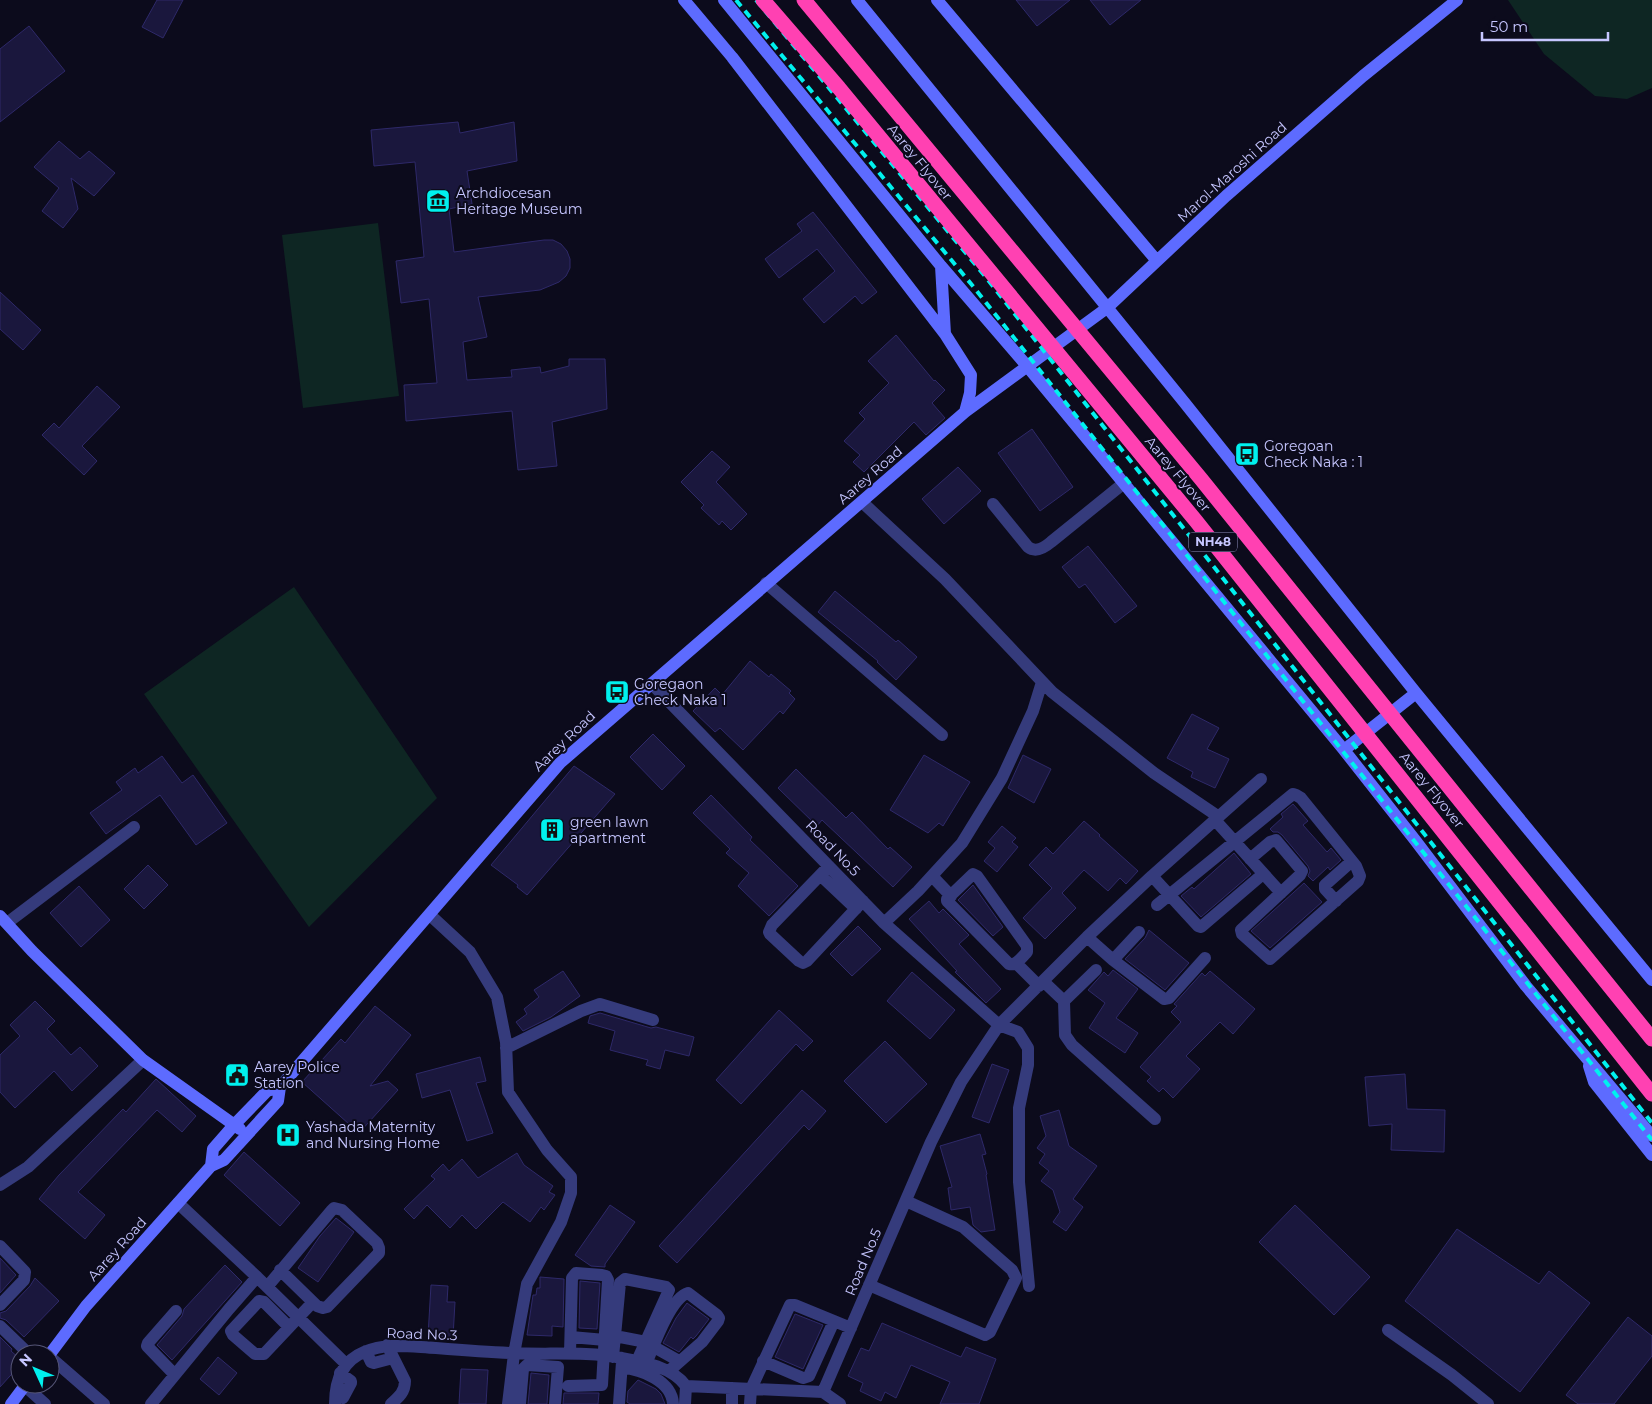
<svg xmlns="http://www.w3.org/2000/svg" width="1652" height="1404" viewBox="0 0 1652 1404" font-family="Montserrat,sans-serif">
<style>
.green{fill:#0e2623}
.building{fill:#1a173d;stroke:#2e2969}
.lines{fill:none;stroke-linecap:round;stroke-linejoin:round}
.street{stroke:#353b7c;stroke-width:12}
.secondary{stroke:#5d6bff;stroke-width:12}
.rail{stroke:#00f1ee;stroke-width:4;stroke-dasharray:8 6;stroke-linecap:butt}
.highway-bridge{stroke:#ff41b2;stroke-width:15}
.labels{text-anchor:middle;stroke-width:4;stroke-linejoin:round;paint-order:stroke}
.shield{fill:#0c0b1c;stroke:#8e8ebb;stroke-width:1}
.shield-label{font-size:12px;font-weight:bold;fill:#c6c6ff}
.street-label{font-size:14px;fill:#c6c6ff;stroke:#0c0b1c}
.poi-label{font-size:14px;fill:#c6c6ff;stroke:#0c0b1c;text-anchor:start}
</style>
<rect width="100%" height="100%" fill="#0c0b1c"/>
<path class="green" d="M1508,0h144v88l-25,11 -32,-3 -51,-42z
M378,223l21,173 -96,12 -21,-173z
M294,587l143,211 -128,129 -165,-233z"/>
<path class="building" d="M157,0h26l-20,38 -21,-11z
M1016,0h54l-33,26z
M1090,0h51l-31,25z
M29,26l36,45 -65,51v-73z
M458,122l2,11 54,-11 3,39 -50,10 5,33 -23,5 5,43 90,-12h9l8,4 6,7 3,8v9l-4,8 -7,6 -19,8 -62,7 9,40 -24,5 4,38 45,-3 -1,-7 29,-3 1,6 28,-7v-7h36l2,50 -55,13 5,44 -39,4 -6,-59 -106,10 -2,-36 33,-2 -8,-84 -28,4 -5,-42 28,-4 -9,-95 -41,4 -3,-36z
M59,141l21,18 9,-8 26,22 -21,23 -23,-18 7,31 -15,19 -21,-17 17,-23 -25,-21z
M813,212l64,80 -15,12 -7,-8 -31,27 -21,-24 32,-28 -18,-22 -38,29 -14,-19 37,-28 -5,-7z
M0,292l41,38 -18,20 -23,-21z
M896,335l38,46 1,-1 10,10 -13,13 13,15 -19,17 -12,-13 -50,50 -11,-10 7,-7 -16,-14 21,-22 -6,-6 30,-30 -21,-22z
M97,386l23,21 -38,39 15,15 -13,14 -42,-40 12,-12 5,5z
M1032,429l41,58 -33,24 -42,-58z
M712,451l18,16 -14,15 31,32 -16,16 -9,-9 -3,4 -18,-17 3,-3 -23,-23z
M958,467l23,24 -37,33 -22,-25z
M1088,546l49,60 -22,17 -30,-39 -6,4 -17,-21z
M835,591l61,51 2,-2 19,17 -21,23 -19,-18 1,-1 -60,-49z
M750,661l19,16 2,-3 20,17 -2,2 6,6 -12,15 -3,-3 -37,39 -23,-22 -5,4 -22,-21 22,-23 7,7z
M1192,714l27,14 -12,21 22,10 -14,29 -24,-11 2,-5 -26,-14z
M653,734l32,32 -23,24 -32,-33z
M924,755l46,27 -27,44 -4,-3 -11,10 -38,-23z
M1023,755l28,14 -17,34 -26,-15z
M162,756l20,27 11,-8 34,48 -31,22 -36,-50 -54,39 -16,-21 32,-23 -6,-8 19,-14 3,5z
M574,766l41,28 -88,101 -10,-8 1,-2 -27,-20z
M796,769l50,49 6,-6 36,37 2,-2 22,20 -19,20 -71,-67 -5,6 -39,-38z
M711,795l41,42 -2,3 48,46 -29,30 -31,-30 11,-13 -23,-20 4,-4 -37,-36z
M1293,804l15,17 -5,4 24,27 4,-4 10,12 -11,10 -2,-3 -15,14 -5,-5 2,-5 -2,-5 -26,-31 -4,-3h-5l-3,-3 13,-12 -2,-3z
M1084,821l16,14 -1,1 39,35 -12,13 -6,-6 -12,13 -24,-21 -22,23 14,15 -31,31 -22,-21 29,-30 -23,-23 17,-18 7,7z
M1002,826l14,12 -4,4 6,5 -21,25 -13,-11 11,-13 -7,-6z
M1234,853l17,21 -50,43 -20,-21 11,-9 2,2z
M148,865l20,20 -24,24 -20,-20z
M1304,883l18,19 -52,46 -19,-17z
M973,885l30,42 -10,9 -35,-36z
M79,886l31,34 -29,27 -31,-34z
M929,901l10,12 4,-4 26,26 -10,9 42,45 -15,14 -31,-31 2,-1 -48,-52z
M858,926l23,23 -29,27 -22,-22z
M1149,930l40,33 -24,27 -40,-31 20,-21z
M1113,970l25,19 -22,29 22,15 -13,20 -36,-25 16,-25 -17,-13 16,-18 4,4z
M563,971l17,25 -29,21 -28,14 -7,-9 11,-8 -3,-5 15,-12 -5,-7z
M1210,971l45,38 -22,25 -13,-12 -34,34 14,13 -27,29 -10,-10 -4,4 -12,-11 4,-4 -11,-10 41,-45 -10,-10 6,-6 -3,-2 28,-31 3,3z
M912,972l43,38 -25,29 -43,-38z
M35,1001l20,20 -8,8 24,26 9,-8 18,19 -26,25 -18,-20 -39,37 -15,-16v-37l20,-19 -10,-11z
M375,1006l36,29 -41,51 18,-5 10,9 -39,43 -57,-51 39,-43 4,4z
M779,1010l34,31 -10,10 -7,-7 -55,60 -25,-24z
M600,1013l51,15 5,-1 38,10 -5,19 -24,-6 -5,19 -14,-4 2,-5 -38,-10 5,-19 -27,-8 2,-7z
M885,1041l42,43 -41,39 -42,-42z
M480,1057l6,24 -10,2 17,50 -26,8 -17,-51 -28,8 -6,-24z
M992,1064l17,6 -20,53 -17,-6z
M1405,1074l2,35 38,1 -1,42 -53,-2 1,-26 -23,2 -4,-49z
M156,1079l40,37 -14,16 -25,-22 -79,82 27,23 -20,24 -46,-40 20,-24 64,-66 3,3z
M802,1090l24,21 -17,19 -5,-5 -127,138 -18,-17z
M1059,1110l10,36 28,20 -24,33 10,8 -17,24 -13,-9 7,-10 -7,-22 -12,-9 8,-10 -10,-8 6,-9 -8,-6 9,-12 -6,-20z
M980,1134l6,20 -4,1 5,19 -1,1 9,55 -14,2 -8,-7 -3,-18 -19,3 -3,-22 4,-1 -12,-41z
M244,1152l56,51 -20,23 -56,-51z
M517,1153l7,12 29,21 -4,6 6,3 -11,15 -3,-3 -11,15 -27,-20 -27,27 -14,-14 -12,13 -23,-23 -13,14 -10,-10 31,-30 -4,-3 12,-12 6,7 13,-12 16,19z
M610,1205l25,17 -30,42v3l-14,-1 -16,-11z
M1295,1205l75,72 -36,38 -75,-73z
M336,1218l18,14 -36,50 -20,-14 22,-32z
M1457,1229l82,55 10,-13 41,32 -70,89 -115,-91z
M0,1258l16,17 -16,18z
M225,1265l17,17 -70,78 -15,-15 25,-29 2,-7z
M540,1277l24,2 -1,48 -11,-1v10l-25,-1 6,-40h3l1,-7h3z
M35,1278l24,23 -35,36 -18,-17 -6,-2v-5l6,-2 24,-25z
M580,1281l20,2 -3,46 -18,-1z
M431,1285l17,1 -1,16h8l-2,35 -25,-1z
M687,1303l22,16 -13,17 -3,3 -2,-2 -12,15 -16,-9 13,-25z
M795,1314l28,11 -20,44 -28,-12z
M1628,1317l24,19v20l-38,48h-36l-12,-9z
M882,1323l79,34 5,-10 30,12 -17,45h-39l10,-22 -39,-17 -15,33 -11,-6 -4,9 -21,-10 3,-8 -15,-7 13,-28 8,3z
M0,1337l12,12 -1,2 9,8v6l-20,22z
M218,1357l19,16 -18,22 -19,-16z
M461,1369l27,1 -2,34h-27z
M531,1373l18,2 -2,29h-19z
M638,1380l18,9 5,5 4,10h-35l-3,-2 1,-11z
M564,1393h35l-1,11h-35z"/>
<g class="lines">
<path class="street" d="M862,502l83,77 107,113 102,81 65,44
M993,504l35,43c8,6 16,1 23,-5l73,-59
M766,583l176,152
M652,684l232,239 115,102 19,7 10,16v17l-9,43v74l10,104
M1215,820l66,73
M829,866l-57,59 -3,7 1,2 29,27 4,2 4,-2 56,-60
M973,874l4,2 50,70v6c-5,5 -11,14 -18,12l-62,-63v-2z
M820,875l36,34
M932,876l19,20
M1152,876l46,50 3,1 62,-53
M1336,901l-11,-12v-4l27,-24
M1157,905l136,-111 3,1 5,3 55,68 4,10 -2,5 -88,78 -28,-25 -1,-4 59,-55 2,-4 -26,-31 -6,2 -20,17
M430,915l40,37 27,45 9,45 2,50 39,58 24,27v16l-10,29 -34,62 -13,70 -6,50
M7,923l127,-96
M884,923l34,-32 44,-48 40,-65 31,-67 9,-29
M1087,937l26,23 51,39 5,-1 36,-40
M1113,960l26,-28
M1016,963l23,23
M1096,970l-32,31 1,34 7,10 83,74
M1043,981l21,20
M506,1048l75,-37 19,-7 53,16
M0,1185l28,-18 115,-107
M178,1203l79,74
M0,1246l25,26 -1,8 -24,25
M869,1285l116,50 5,-3 26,-54 -4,-8 -49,-43 -57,-26
M267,1287l64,-76 3,-3 8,2 35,33 2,5v5l-52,54 -4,1 -6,-2 -37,-36
M0,1326l29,28
M289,1327l-25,-25 -5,-1 -28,30 2,4 22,19h9l49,-52
M1388,1330l64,45 36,29
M615,1336l31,6
M571,1337l34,3
M387,1345l18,36c0,11 -6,16 -14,23
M654,1347l25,14
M366,1351l5,11 3,1 19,-5
M50,1357l54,47
M613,1357l7,-74 5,-4 41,8 3,3 -32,71
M763,1361l40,17 6,-2 25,-55
M646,1364c7,-16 24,-66 42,-71l29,22 2,3 -1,3 -16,21 -33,29
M622,1368c19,1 50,13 51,36
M340,1373l11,8v2l-8,15
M175,1375l-28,-29 1,-3 28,-32
M25,1386l20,18
M568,1386l34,-1 6,-105 -2,-4 -4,-1 -26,-2 -4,5 -2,75
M823,1392l108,-250 30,-60 38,-57 88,-88 65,-61 109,-97
M823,1392l17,12
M151,1404l78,-95 28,-32 89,87
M335,1404c0,-23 7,-43 29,-52 23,-10 48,-5 72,-4 25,2 50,4 76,5 36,2 73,-2 110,5 22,4 50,9 64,28l137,6
M520,1404l3,-35 4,-4 31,2 -3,37
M619,1404l3,-42
M685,1404l1,-18
M732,1404v-16
M750,1404l1,-15 39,-84h5l56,23"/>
<path class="secondary" d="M684,0l48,57 213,277 26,41 -1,18 -5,19
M724,0l217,266 86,100 317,384 71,90 111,146 126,150
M857,0l327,402 232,291 236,287
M937,0l220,261
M941,266l4,68
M1344,750l72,-57
M0,916l32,35 111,109 97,69
M1589,1066l5,16 58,73
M211,1166l2,-17 21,-24 33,-34 13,-4 280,-324 405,-351 142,-104 119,-112 137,-120 94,-76
M50,1354l36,-48 125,-140 13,-6 54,-59 2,-14
M11,1404l15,-20"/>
<path class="rail" d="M736,0l236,285 680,855
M756,0l228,275 668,848"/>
<path class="highway-bridge" d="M763,0l76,88 357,433 456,573
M804,0l397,479 451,560"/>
</g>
<defs>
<symbol id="museum-square" viewBox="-11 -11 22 22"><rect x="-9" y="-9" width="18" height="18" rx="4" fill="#00f1ee" stroke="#0c0b1c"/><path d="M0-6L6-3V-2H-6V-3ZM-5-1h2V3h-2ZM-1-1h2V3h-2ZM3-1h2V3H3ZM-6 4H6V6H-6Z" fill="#111"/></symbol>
<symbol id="bus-square" viewBox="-11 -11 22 22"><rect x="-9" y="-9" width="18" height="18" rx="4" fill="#00f1ee" stroke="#0c0b1c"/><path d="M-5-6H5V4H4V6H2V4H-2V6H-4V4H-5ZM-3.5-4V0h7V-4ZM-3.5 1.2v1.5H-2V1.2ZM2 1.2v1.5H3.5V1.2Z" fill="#111"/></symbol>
<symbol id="building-square" viewBox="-11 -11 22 22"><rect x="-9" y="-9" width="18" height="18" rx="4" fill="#00f1ee" stroke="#0c0b1c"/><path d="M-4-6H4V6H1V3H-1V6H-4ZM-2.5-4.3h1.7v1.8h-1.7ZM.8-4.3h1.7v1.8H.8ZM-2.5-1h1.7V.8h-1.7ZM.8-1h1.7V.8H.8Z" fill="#111"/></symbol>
<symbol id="civic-square" viewBox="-11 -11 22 22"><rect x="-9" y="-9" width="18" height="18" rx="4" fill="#00f1ee" stroke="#0c0b1c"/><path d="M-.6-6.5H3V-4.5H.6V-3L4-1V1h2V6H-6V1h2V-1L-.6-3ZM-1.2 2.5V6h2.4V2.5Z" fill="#111"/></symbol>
<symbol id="hospital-square" viewBox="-11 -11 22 22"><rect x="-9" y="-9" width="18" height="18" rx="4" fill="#00f1ee" stroke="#0c0b1c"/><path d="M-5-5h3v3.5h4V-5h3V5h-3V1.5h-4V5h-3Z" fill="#111"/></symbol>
</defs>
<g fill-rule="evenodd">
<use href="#museum-square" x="424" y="187" width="28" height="28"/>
<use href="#bus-square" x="1233" y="440" width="28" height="28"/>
<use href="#bus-square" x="603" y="678" width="28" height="28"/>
<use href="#building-square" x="538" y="816" width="28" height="28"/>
<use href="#civic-square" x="223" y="1061" width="28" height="28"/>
<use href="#hospital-square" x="274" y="1121" width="28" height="28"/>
</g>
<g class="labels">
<rect class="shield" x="1189" y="532.5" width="48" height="19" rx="4"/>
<g class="shield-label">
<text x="1213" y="546">NH48</text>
</g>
<g class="street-label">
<text transform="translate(920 162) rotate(51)" y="5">Aarey Flyover</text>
<text transform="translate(1232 172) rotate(-42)" y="5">Marol-Maroshi Road</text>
<text transform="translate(1178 474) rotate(50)" y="5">Aarey Flyover</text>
<text transform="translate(870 475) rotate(-41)" y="5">Aarey Road</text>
<text transform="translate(564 741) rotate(-44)" y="5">Aarey Road</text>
<text transform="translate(1432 790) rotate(51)" y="5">Aarey Flyover</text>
<text transform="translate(833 848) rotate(46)" y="5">Road No.5</text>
<text transform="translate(117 1249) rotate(-48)" y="5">Aarey Road</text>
<text transform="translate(863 1262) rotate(-67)" y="5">Road No.5</text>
<text transform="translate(422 1334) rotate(2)" y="5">Road No.3</text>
</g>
<g class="poi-label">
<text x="456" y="198">Archdiocesan<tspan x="456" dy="16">Heritage Museum</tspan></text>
<text x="1264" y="451">Goregoan<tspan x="1264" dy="16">Check Naka : 1</tspan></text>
<text x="634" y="689">Goregaon<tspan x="634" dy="16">Check Naka 1</tspan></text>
<text x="570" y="827">green lawn<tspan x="570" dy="16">apartment</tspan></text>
<text x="254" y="1072">Aarey Police<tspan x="254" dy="16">Station</tspan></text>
<text x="306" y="1132">Yashada Maternity<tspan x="306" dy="16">and Nursing Home</tspan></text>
</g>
</g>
<g transform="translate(35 1369) rotate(314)"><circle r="24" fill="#0c0b1c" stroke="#565677"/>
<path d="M0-4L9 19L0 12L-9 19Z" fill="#00f1ee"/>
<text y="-8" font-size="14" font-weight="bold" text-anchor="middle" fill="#c6c6ff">N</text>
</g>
<path d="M1482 32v8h126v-8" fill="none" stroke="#c6c6ff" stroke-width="2.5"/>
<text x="1490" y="32" font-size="15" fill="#c6c6ff" stroke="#0c0b1c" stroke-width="4" paint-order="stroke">50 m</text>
</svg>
